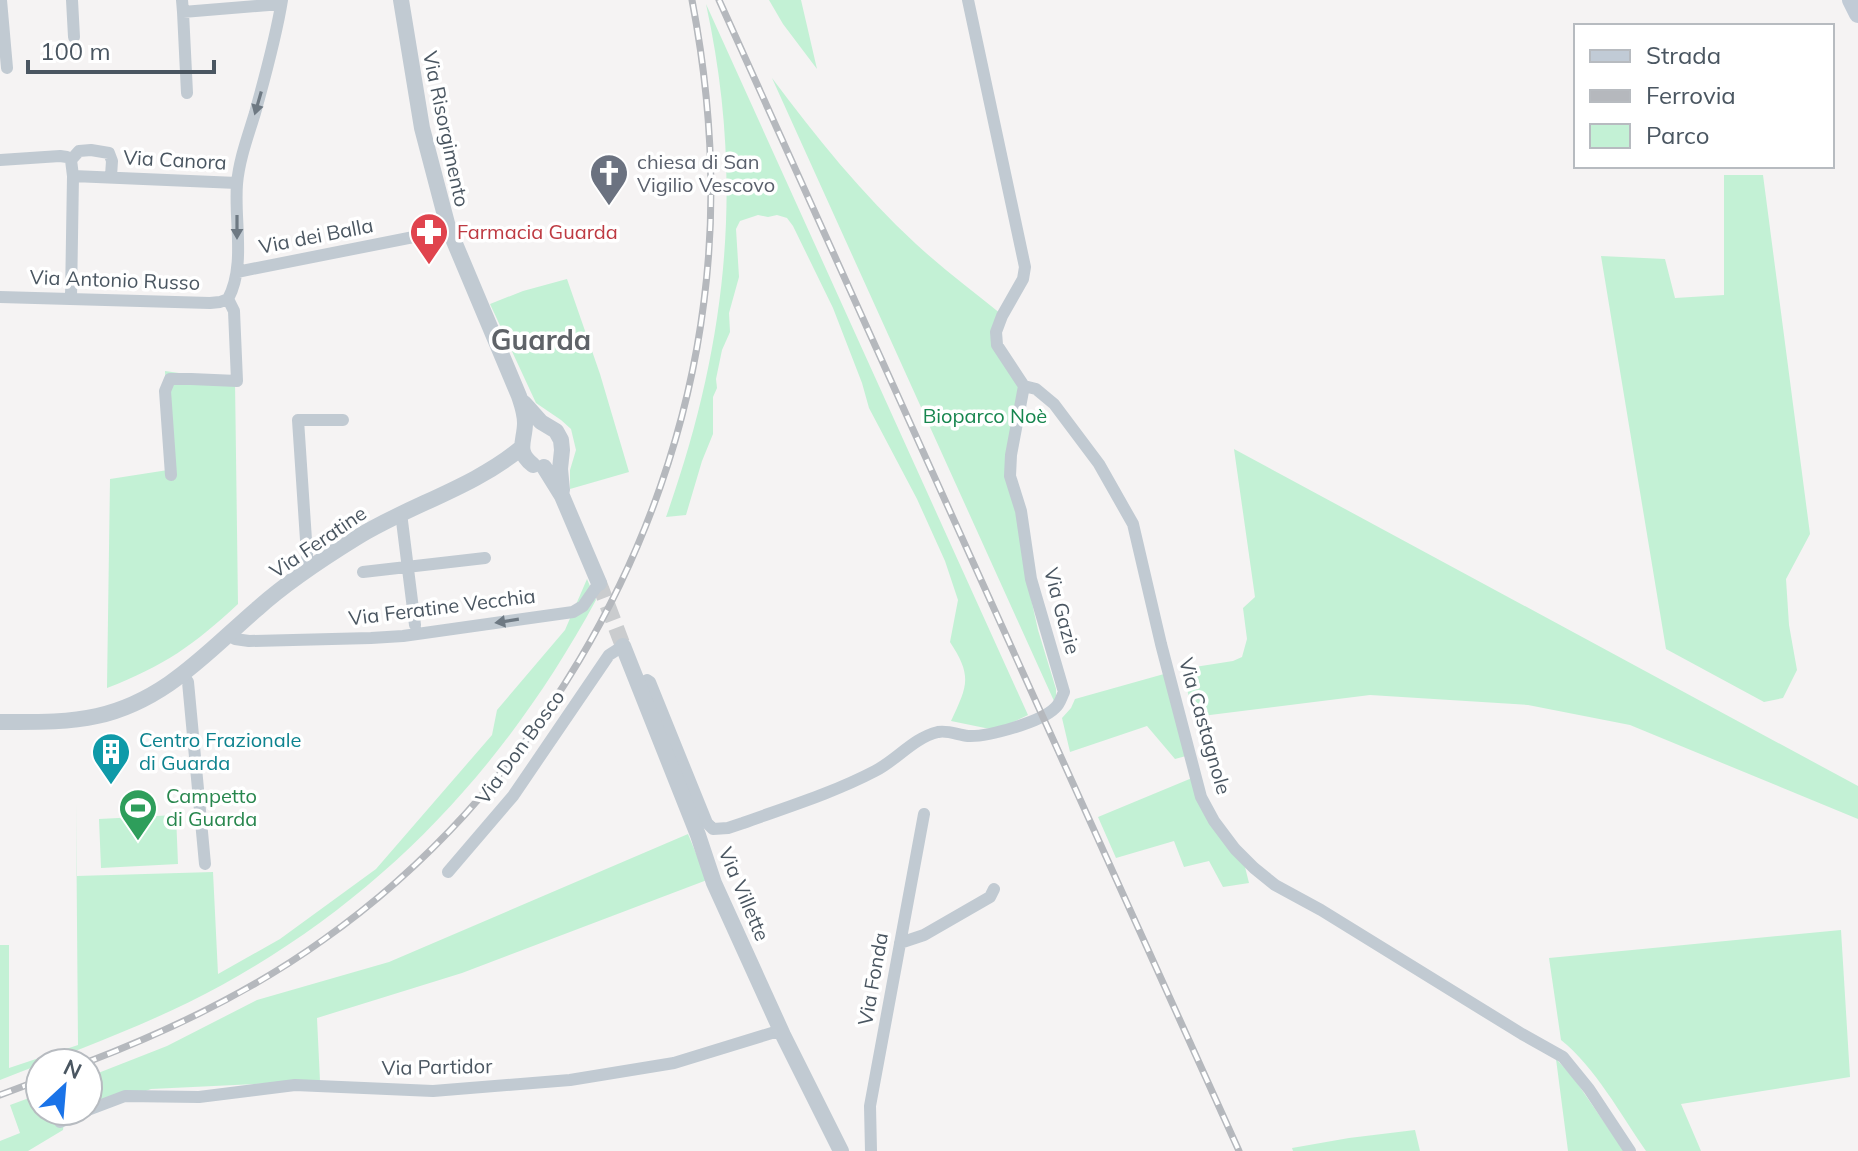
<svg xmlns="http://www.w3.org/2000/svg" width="1858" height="1151" viewBox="0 0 1858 1151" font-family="Mulish,sans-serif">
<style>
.green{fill:#c3f1d5}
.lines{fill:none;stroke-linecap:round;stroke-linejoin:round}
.tertiary-tunnel{stroke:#caccce;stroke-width:16;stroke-dasharray:16 8;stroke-linecap:butt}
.minor{stroke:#c1cad2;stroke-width:12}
.tertiary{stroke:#c1cad2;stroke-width:16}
.secondary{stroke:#c1cbd6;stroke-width:18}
.rail-casing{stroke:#b5b8bd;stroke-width:7}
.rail{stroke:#fff;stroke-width:4;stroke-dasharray:12;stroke-linecap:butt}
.oneway{fill:#6e7983}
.labels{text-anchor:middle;stroke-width:7;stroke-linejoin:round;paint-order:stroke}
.street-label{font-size:20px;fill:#4a5661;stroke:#fff}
.worship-label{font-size:20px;fill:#5b616d;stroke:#fff;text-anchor:start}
.health-label{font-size:20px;fill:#be3a42;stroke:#fff;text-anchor:start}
.park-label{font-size:20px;fill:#17864f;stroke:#fff}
.culture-label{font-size:20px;fill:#0d838f;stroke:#fff;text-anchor:start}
.leisure-label{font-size:20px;fill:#27864d;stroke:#fff;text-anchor:start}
.district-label{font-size:28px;font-weight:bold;fill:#5f6368;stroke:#fff}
</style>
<rect width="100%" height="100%" fill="#f5f3f3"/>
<path class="green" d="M769,0h32l16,69 -34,-45z
M706,4l322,711 -19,9 -19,5 -39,-8c16,-35 22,-44 -1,-79l8,-42 -13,-39 -28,-62 -48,-91 -7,-25 -29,-75 -40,-82 -6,-8 -10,-3 -9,2 -10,-2 -18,6 -4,8 3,48 -10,36 1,19 -8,18 -6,29 1,9 -4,9v37l-11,27 -16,54 -20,2c61,-172 79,-334 40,-513z
M772,78c44,59 90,116 144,166 27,25 57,47 85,70l-7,12 25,59 -11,78 9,48 9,65 12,54 18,59v7l-2,5z
M1724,175h39l47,359 -24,45 3,46 8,45 -14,28 -19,4 -98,-53 -65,-393 64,3 10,39 49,-3z
M567,279l33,95 29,98 -59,17v-19l6,-20 -5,-21 -10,-9 -25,-17 -46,-99 33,-13z
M165,371l70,10 3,223c-44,41 -74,62 -131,84l3,-209 58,-9z
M1234,449l624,337v33l-228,-94 -102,-20 -158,-10 -176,22 -12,-48 51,-8 9,-4 5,-18 -4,-31 12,-11z
M587,579l9,21c-89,164 -209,294 -374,385 -71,39 -148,66 -222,95v-135h9v123l69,-23 -2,-244 1,75 136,-4 5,102 62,-35 96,-70 116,-134 5,-25 68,-80z
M1164,674l22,82 -11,3 -28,-33 -77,26 -8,-34 9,-10 4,-9z
M1192,778l53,89 4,16 -26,4 -14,-26 -25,6 -10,-26 -58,17 -18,-41z
M176,815l2,49 -77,4 -2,-49z
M688,834l19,46 -245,93 -145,45 3,63 -169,8 -87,33 -1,8 -35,21h-28v-10l20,-8 -10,-28 30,-11v17h48v-34l79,-31 90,-46 132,-38z
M1841,930l9,147 -169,27 20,47h-55c-25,-36 -51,-84 -85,-111l-12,-82z
M1556,1059l17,18 51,74h-56z
M1415,1130l5,21h-127l-1,-3 57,-10z"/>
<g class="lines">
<path class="tertiary-tunnel" d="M599,583l24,63"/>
<path class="minor" d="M1,0l6,68
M72,0l2,37
M182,0l1,12 98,-8
M183,12l4,81
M0,160l60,-4 7,1 4,3
M73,176l164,7
M237,272l212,-42
M0,297l210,6 10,-1 8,-3
M71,298l2,-122 -2,-16 8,-9 12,-1 18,3 3,8 -1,15
M228,299c18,-34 6,-78 9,-115 2,-24 11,-48 18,-71 10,-37 21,-75 27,-113
M1024,386l12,3 18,15 45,60 34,60 28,120 40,153 13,24 21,28 19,19 21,17 46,25 201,124 41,23 26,32 41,62
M171,475l-6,-84 5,-12h21l46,2 -3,-70 -6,-12
M401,513l14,112
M308,570l-10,-150h45
M363,572l122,-14
M229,635l6,4 14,2 122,-3 32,-2 170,-24 10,-6 16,-23
M183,675l5,7 17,182
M639,684l8,-4 3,2 57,141 6,6 15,-1 15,-5c44,-16 90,-30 132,-52 22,-11 38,-33 63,-39 10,-2 20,3 30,4 20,1 73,-14 87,-28 5,-4 6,-10 9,-16l-33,-113 -10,-68 -11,-35 1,-21 13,-69 -27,-41 -1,-13 6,-16 21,-37 2,-12 -57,-267
M448,872l65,-76 96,-141 14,-9
M900,943l24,-8 66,-38 4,-8
M88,1110l37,-14 74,1 96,-12 138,6 137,-11 104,-17 101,-31 8,3
M60,1122l26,-11
M871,1151l-1,-45 54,-292"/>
<path class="tertiary" d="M401,0l21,128 26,99 71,169c3,9 6,17 6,27 0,18 -10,28 8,42
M524,403l17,19 15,9 5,9 1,10 -2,19 2,21
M544,467l18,29 37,87
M623,646l75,189 16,48 69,152 58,116
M0,722c32,0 66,1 97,-6 68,-15 110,-64 160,-107 30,-27 65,-50 99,-71 53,-33 117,-50 165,-90"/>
<path class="secondary" d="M1851,0l7,14"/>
<defs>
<path id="rail" d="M719,0l520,1151
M85,1063c84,-32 164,-70 238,-123 207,-146 350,-388 381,-639 13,-101 7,-202 -12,-301
M0,1095l40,-15"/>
</defs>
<use href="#rail" class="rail-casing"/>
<use href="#rail" class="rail"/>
</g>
<defs><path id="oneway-solid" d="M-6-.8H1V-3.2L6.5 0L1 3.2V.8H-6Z" transform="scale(2)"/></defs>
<g class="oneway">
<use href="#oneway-solid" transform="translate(258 103) rotate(106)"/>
<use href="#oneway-solid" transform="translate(237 227) rotate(90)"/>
<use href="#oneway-solid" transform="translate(507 621) rotate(171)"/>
</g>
<defs>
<symbol id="church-pin" viewBox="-11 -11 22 30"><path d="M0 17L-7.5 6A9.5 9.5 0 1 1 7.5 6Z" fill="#6b7280" stroke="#fff"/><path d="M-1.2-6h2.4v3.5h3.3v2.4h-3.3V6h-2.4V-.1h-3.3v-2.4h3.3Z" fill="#fff"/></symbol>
<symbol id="pharmacy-pin" viewBox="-11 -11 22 30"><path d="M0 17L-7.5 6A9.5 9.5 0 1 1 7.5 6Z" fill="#e0444e" stroke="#fff"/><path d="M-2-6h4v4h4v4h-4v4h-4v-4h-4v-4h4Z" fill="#fff"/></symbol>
<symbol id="building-pin" viewBox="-11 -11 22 30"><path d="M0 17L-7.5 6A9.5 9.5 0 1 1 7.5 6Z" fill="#0f9aa8" stroke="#fff"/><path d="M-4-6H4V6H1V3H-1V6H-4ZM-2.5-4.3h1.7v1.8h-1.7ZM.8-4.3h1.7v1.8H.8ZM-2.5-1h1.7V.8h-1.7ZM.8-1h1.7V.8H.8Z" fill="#fff"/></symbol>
<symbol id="stadium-pin" viewBox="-11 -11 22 30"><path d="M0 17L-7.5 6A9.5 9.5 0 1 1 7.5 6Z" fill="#2e9e5b" stroke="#fff"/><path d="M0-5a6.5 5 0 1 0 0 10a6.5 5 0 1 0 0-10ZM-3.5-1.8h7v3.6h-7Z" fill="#fff"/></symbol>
</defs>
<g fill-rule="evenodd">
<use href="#church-pin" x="587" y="151" width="44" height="60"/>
<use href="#pharmacy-pin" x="407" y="210" width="44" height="60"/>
<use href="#building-pin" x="89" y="730" width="44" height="60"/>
<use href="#stadium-pin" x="116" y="786" width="44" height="60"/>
</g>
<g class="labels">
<g class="street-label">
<text transform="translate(446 129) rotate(78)" y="7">Via Risorgimento</text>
<text transform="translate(175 160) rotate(3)" y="7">Via Canora</text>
<text transform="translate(316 236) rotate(-11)" y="7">Via dei Balla</text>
<text transform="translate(115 280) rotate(2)" y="7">Via Antonio Russo</text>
<text transform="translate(318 542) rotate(-34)" y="7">Via Feratine</text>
<text transform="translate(442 607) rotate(-7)" y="7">Via Feratine Vecchia</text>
<text transform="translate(1062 611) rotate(75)" y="7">Via Gazie</text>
<text transform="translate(1205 726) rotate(74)" y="7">Via Castagnole</text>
<text transform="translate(520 747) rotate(-54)" y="7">Via Don Bosco</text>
<text transform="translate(744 894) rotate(67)" y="7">Via Villette</text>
<text transform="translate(873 979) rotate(-80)" y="7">Via Fonda</text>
<text transform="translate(437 1067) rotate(-1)" y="7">Via Partidor</text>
</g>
<g class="worship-label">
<text x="637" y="169">chiesa di San<tspan x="637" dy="23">Vigilio Vescovo</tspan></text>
</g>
<g class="health-label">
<text x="457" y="239">Farmacia Guarda</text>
</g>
<g class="park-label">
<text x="985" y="423">Bioparco Noè</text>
</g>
<g class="culture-label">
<text x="139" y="747">Centro Frazionale<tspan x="139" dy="23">di Guarda</tspan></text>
</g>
<g class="leisure-label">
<text x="166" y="803">Campetto<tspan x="166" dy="23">di Guarda</tspan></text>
</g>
<g class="district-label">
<text x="541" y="350">Guarda</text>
</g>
</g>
<rect x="1574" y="24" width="260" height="144" fill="#ffffff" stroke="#b7bbc0" stroke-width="2"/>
<rect x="1590" y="50" width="40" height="12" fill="#c1cbd6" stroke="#b7bbc0" stroke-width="2"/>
<text x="1646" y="64" font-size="24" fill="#4a5661">Strada</text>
<rect x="1590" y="90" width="40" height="12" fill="#b5b8bd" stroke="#b7bbc0" stroke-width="2"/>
<text x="1646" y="104" font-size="24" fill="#4a5661">Ferrovia</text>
<rect x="1590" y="124" width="40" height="24" fill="#c3f1d5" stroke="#b7bbc0" stroke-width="2"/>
<text x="1646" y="144" font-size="24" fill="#4a5661">Parco</text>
<g transform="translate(64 1087) rotate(26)"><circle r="38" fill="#ffffff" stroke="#b7bbc0" stroke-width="2"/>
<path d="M0-6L14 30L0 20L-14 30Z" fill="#1a73e8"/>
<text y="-12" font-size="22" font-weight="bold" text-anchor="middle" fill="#4a5661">N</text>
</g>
<path d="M28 60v12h186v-12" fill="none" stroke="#4a5661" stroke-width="4"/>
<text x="40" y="60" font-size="24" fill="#4a5661" stroke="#ffffff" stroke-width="6" paint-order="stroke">100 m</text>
</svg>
